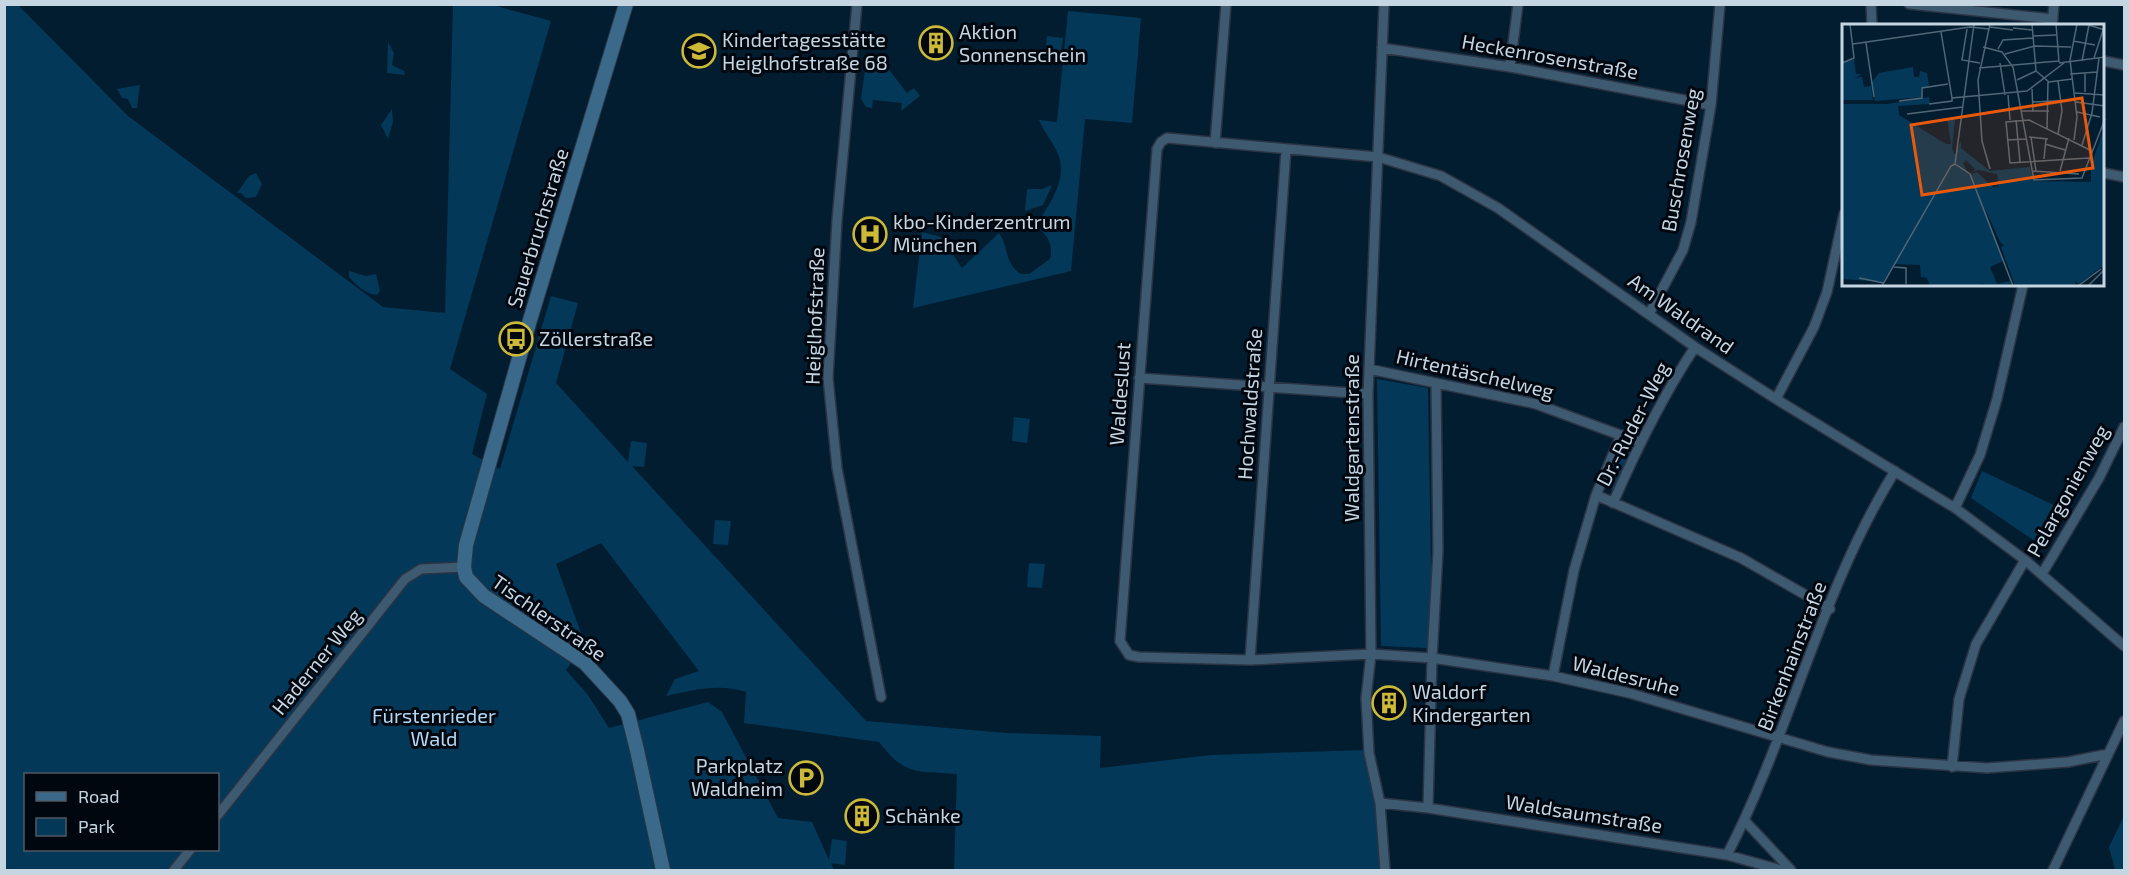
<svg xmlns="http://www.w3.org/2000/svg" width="2129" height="875" viewBox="0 0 2129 875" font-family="'Exo 2',sans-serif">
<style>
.green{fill:#033858;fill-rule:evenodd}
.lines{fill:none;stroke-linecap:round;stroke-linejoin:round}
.street-casing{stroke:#2b3444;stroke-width:12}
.secondary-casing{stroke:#2b3444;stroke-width:16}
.street{stroke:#3d5a70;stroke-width:9}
.secondary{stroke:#3b698a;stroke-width:14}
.labels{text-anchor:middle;stroke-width:6;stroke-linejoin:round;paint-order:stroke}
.poi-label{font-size:20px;fill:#c5d5e2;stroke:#01070f;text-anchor:start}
.street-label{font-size:20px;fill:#c5d5e2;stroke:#01070f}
.park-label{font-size:20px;fill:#b3d8f5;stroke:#01070f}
.inset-road{fill:none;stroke:#506777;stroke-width:1.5}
.view{fill:#e8590c;fill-opacity:0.15;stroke:#e8590c;stroke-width:3}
.inset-edge{fill:none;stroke:#c5d5e2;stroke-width:3}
</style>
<rect width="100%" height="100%" fill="#021d30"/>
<path class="green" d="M5,4l13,1 110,111 255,191 62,6 8,-308h40l58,16 -101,348 37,25 -15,60 28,15 51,-173 27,7 -22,80 72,79 3,-21 16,2 -3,24 -12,-1 234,255 141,12 94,3 -1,32 111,-13 155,-5 11,56 5,64h-428l3,-96c-41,-3 -52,2 -78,-32l-135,-19 2,-31c-28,-9 -52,-2 -80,4l9,-17 24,-8 -98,-128 -45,21 29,80 -19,26 22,25 21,33 99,-26 14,10 56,106 34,4 17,38 3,-21 15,2 -2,24 -14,-2 3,7h-829zM26,774h192v76h-192z
M1068,11l73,7 -9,105 -47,-4 -14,152 -158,37 9,-76 19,5 21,31 37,-35c10,13 5,31 22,41h8l21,-15c3,-12 -1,-23 -11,-30l7,-3 -4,-10c12,-19 25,-40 16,-62 -5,-12 -14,-22 -19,-34l18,2z
M1047,36l16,2 -3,24 -16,-1z
M388,42l6,11 -2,12 12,6 1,4 -18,-2z
M880,58l27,35 7,-5 6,8 -19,15 1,-8 -29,-3 -1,8 -6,-1 -5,-8 5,-36h2l1,6 9,1z
M140,85l-3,23h-5l-4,-9 -6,-1 -5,-9z
M392,109l1,13 -5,17 -7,-14z
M256,173l6,11 -6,13 -10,1 -5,-5h-4l12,-17z
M1052,185l-9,20 -18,6 2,-22h15z
M349,271l17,5 10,-2 4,17 -3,4c-11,-1 -21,-10 -28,-18z
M1377,379l51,9 4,239 -5,21 -46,-2z
M1014,417l16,2 -3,24 -15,-2z
M1625,445l7,1v6l-16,35 -5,3 -4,-4z
M1982,471l74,35 -10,18 10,7 -11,17 -74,-50z
M715,520l16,1 -3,24 -15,-1z
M1029,563l16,1 -3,24 -15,-1z
M2124,816v54h-9l-6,-23z"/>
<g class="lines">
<defs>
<path id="street" d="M857,4l-20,216 -9,158 9,90 44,229
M1384,4l-16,390 3,260 -5,44 3,55 11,50 5,67
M1871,4l1,22
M1909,4l144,15
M2052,26l2,-22
M1382,48l128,19 201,38
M2104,61l20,4
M1510,67l8,-63
M1215,143l11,-139
M2104,173l20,4
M1649,314l34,-64 8,-28 20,-117 9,-101
M1369,369l167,35 103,38
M1139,378l229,16
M1776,399l38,-72 13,-35 17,-78
M1596,495l145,63 89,51
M1613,503c24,-55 49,-106 82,-156
M1955,508l25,-53 17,-56 26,-114
M2042,574l57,-96 25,-51
M1250,660l36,-510
M1553,676l21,-106 22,-75 25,-60
M2108,754l-40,8 -81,6 -116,-8 -43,-8 -199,-59 -76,-17 -121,-18 -61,-4 -121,6 -111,-3 -10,-2 -9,-14 37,-492 4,-7 6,-4 211,19 63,19 57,32 197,139 81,52 179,109 70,52 99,86
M1952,767l7,-68 17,-55 49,-84
M1380,803l48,5 299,47 54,15
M1428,808l4,-150 6,-107 -2,-167
M218,815l187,-236 16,-10 43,-2
M1745,821l46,49
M1727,855c64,-124 94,-265 168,-384
M174,870l16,-20
M2053,870l71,-149"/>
<path id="secondary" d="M626,4l-96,316 -64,225 -2,22 2,10 18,19 101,67 35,38 8,13 9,36 26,120"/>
</defs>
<use href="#street" class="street-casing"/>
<use href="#secondary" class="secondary-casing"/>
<use href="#street" class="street"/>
<use href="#secondary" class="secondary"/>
</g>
<defs>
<symbol id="building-ring" viewBox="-11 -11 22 22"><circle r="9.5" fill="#01070f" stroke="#cdb938" stroke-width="1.5"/><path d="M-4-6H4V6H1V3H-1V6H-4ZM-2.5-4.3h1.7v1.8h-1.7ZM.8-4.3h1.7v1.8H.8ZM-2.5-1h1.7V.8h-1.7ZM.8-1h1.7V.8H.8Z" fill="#cdb938"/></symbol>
<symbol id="school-ring" viewBox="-11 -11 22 22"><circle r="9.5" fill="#01070f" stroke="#cdb938" stroke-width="1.5"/><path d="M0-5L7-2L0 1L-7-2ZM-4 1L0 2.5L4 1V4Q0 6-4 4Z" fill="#cdb938"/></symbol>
<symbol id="hospital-ring" viewBox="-11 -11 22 22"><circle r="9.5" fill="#01070f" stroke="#cdb938" stroke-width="1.5"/><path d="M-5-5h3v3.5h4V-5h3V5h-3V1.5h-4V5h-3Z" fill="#cdb938"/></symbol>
<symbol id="bus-ring" viewBox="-11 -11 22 22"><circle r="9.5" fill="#01070f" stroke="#cdb938" stroke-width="1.5"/><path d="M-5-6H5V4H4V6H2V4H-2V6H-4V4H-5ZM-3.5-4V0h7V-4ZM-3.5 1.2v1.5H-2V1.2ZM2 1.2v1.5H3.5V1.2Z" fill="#cdb938"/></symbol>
<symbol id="parking-ring" viewBox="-11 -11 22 22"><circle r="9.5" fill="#01070f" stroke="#cdb938" stroke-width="1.5"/><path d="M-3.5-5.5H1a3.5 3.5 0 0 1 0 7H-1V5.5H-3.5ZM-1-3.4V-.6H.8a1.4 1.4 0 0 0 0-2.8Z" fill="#cdb938"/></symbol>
</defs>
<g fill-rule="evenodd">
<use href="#building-ring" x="917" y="24" width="38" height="38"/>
<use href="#school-ring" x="680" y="32" width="38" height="38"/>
<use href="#hospital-ring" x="851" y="215" width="38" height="38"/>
<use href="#bus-ring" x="497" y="320" width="38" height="38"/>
<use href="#building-ring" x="1370" y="684" width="38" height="38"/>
<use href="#parking-ring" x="787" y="759" width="38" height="38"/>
<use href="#building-ring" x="843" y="797" width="38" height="38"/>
</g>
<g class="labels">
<g class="poi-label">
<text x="959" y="39">Aktion<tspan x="959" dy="23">Sonnenschein</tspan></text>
<text x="722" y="47">Kindertagesstätte<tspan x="722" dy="23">Heiglhofstraße 68</tspan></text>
<text x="893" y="229">kbo-Kinderzentrum<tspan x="893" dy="23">München</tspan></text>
<text x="539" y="346">Zöllerstraße</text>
<text x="1412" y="699">Waldorf<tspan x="1412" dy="23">Kindergarten</tspan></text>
<text x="783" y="773" text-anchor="end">Parkplatz<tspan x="783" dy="23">Waldheim</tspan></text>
<text x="885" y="823">Schänke</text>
</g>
<g class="street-label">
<text transform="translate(1550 57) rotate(10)" y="7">Heckenrosenstraße</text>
<text transform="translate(1681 160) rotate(-80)" y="7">Buschrosenweg</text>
<text transform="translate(538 228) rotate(-73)" y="7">Sauerbruchstraße</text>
<text transform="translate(1681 314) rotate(35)" y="7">Am Waldrand</text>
<text transform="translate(815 316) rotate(-88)" y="7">Heiglhofstraße</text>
<text transform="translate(1475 374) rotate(13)" y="7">Hirtentäschelweg</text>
<text transform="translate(1120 394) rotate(-86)" y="7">Waldeslust</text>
<text transform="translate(1250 404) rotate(-86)" y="7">Hochwaldstraße</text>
<text transform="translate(1633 424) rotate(-63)" y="7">Dr.-Ruder-Weg</text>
<text transform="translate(1352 438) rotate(-90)" y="7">Waldgartenstraße</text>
<text transform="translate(2068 491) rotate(-61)" y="7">Pelargonienweg</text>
<text transform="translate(549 618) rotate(35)" y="7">Tischlerstraße</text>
<text transform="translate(1792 656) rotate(-69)" y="7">Birkenhainstraße</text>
<text transform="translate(317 662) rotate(-51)" y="7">Haderner Weg</text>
<text transform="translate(1626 676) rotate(14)" y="7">Waldesruhe</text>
<text transform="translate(1584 814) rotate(9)" y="7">Waldsaumstraße</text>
</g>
<g class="park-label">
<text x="434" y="723">Fürstenrieder<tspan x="434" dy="23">Wald</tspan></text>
</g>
</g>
<g transform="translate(1842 24)">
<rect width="262" height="262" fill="#021d30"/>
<path d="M12,35l2,15h6l-7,4 7,-1 2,10 7,-1 2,14h-31v-37zM71,43l1,10h5l1,-6 7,2 2,13 -8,2 1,9 -47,4 -3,-19 7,-9zM87,73l1,7 -32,2 1,9 47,29h5l-4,-26 8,1 -3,29 3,7 6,-14v7l29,23 40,-4 4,14 57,1v-16l13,-38v137l-25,19 -4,-3v5h-60l-14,-39 3,-2 -4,-3 -16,-36 19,55 -13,6 7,17 13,-3 2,5h-28l-2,-3 -1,3h-51l-3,-8 -6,-1 -1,-12 -25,-1 -10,18 -43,-3v-175h45zM124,136l9,9 -2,3 5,-2 19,4 2,12 -6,1 -16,-15 -8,3 -6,-12z" fill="#033858" fill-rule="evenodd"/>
<path class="inset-road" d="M148,0l-12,56 4,61 8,28M190,0l4,47 13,11 23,-3M214,0l3,38M243,0l20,6M148,3l23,3M171,4l19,2M125,5l-5,31 18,3M99,8l11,66M191,12l23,-1M231,17l22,4M24,19l8,54M11,20l117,-17 19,2M141,23l19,5 11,15 21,113 48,-2 23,-59M156,25l5,-9 30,-2M163,30l30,-8 36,1M252,34l9,-28M240,37l7,-36M0,39l12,-5 -4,-34M158,39l5,32M217,39l46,-6M137,44l80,-7M228,50l27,-2M175,56l19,-9M216,57l4,30 -4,23M190,65l1,22M243,68v-19M233,69l30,2M166,71l2,25M57,77l23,-3v-10l26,-4M191,78l43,-2M234,78l29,4M87,80l23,-3v-3l75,-7 37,-28M180,87h27M235,88l23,5M65,90l56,-7M174,96l4,42M205,105l1,-47M187,113l19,2M189,113l5,34M165,116l19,-1M232,116l3,-23 -7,-57 7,-36M203,120l20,6M240,121l10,-32 7,-55M247,134l-79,5 -4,-41 23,-2 63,31M202,135l2,-20M113,140l19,-140M113,140l15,10 43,112M190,147l47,3M218,147l9,-33M52,243l12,1v16M17,254l25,5M40,262l69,-120 4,-2M236,262l23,-17M246,262l17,-17"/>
<path class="view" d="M240,74l11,70 -171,27 -11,-70z"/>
<rect width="262" height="262" class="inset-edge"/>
</g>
<rect width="2129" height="875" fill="none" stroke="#c5d5e2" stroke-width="12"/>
<rect x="24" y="773" width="195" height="78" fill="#01070f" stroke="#4f5963" stroke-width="1.5"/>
<rect x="36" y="792" width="30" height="9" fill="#3b698a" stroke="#4f5963" stroke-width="1.5"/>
<text x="78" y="803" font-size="18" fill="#c5d5e2">Road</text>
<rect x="36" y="818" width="30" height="18" fill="#033858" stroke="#4f5963" stroke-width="1.5"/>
<text x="78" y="833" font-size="18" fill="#c5d5e2">Park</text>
</svg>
